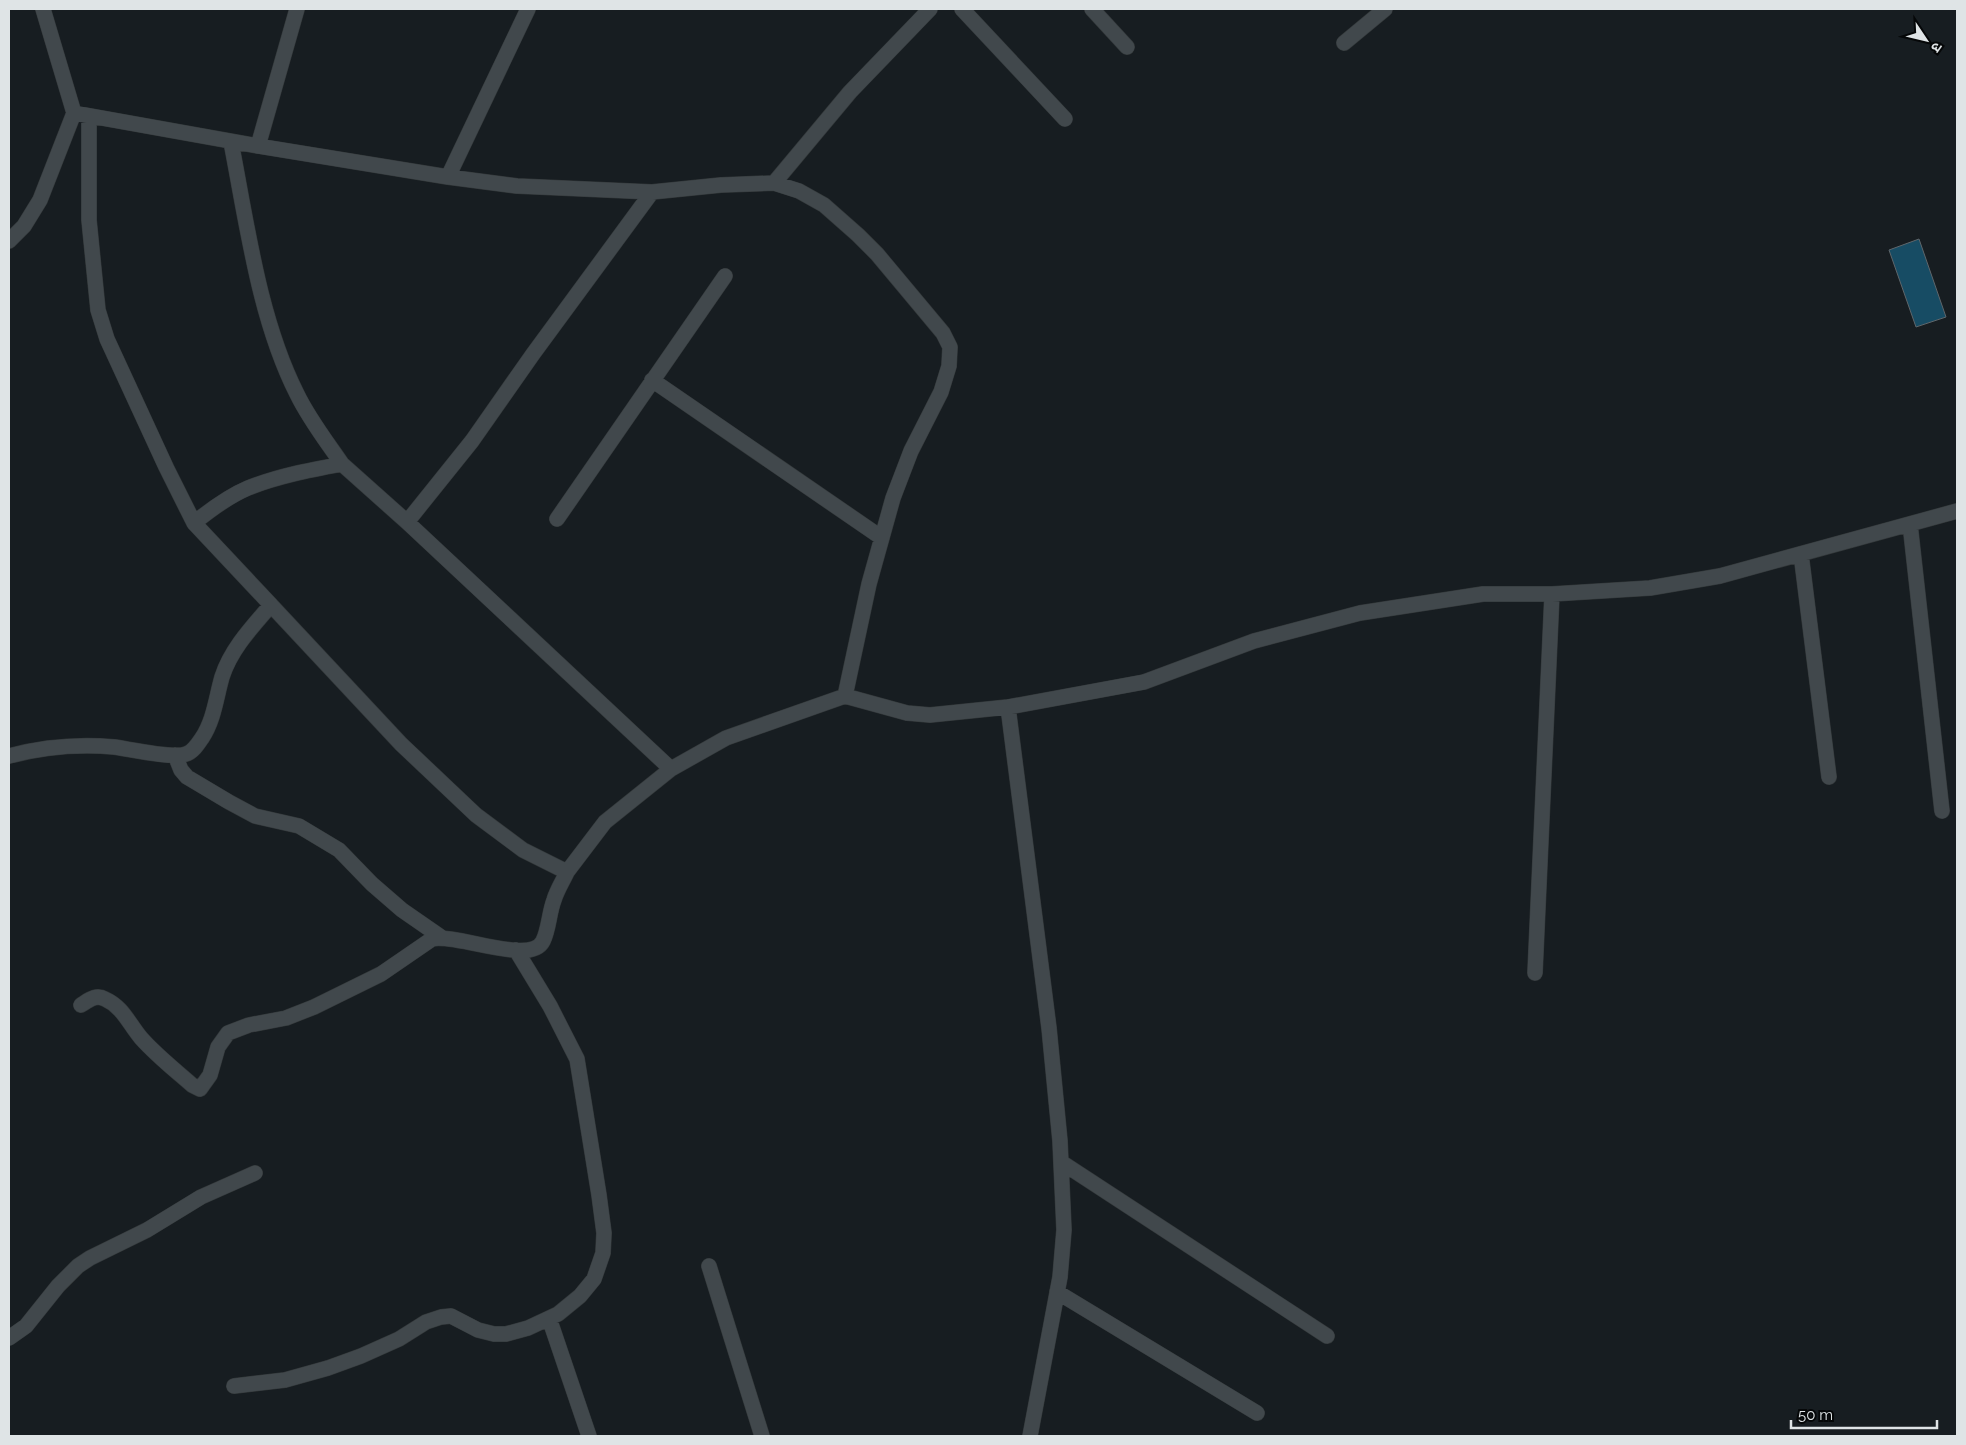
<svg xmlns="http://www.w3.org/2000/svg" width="1966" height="1445" viewBox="0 0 1966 1445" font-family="Raleway,'Noto Sans Devanagari',sans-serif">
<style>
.building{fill:#174c64;stroke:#5f666b}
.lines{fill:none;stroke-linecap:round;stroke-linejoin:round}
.minor-casing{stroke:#33383a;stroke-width:16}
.minor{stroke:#41484c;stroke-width:15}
</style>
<rect width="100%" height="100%" fill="#171d21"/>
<path class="building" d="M1919,239l27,78 -30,10 -27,-77z"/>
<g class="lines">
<defs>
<path id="minor" d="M43,9l31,104 184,33 190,31 69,9 135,6 69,-7 53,-2 25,8 25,14 34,30 19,19 66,79 7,14 -1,19 -8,26 -30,59 -18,47 -24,86 -24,112 62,17 23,2 78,-8 136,-25 110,-41 106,-28 123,-19h69l98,-6 70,-12 237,-65
M962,9l103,110
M1092,9l35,38
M1344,43l41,-34
M89,116v104l9,90 9,29 59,128 28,56
M231,142c16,82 28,177 66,252 12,25 30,48 45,70
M258,146l39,-137
M448,177l80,-168
M774,183l76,-91 80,-83
M9,241l15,-15 16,-26 34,-87
M652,380l230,158
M557,519l168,-243
M407,522l264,247
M1910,524l32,287
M1801,554l28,223
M271,605l130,139 75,71 47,35 44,22 38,-50 66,-53 55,-31 119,-42
M1008,707l41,321 11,113 4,89 -4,47 -30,159
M175,755l6,15 6,7 42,25 26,14 44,10 40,24 33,34 30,26 39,27
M9,756c34,-9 70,-12 105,-9 15,2 59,12 72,7 7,-2 12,-10 16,-16 12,-18 14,-40 20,-61 9,-28 30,-50 49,-72l-77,-82c16,-13 35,-27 54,-35 30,-12 62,-18 94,-24l65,58 65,-81 61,-87 119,-162
M1535,973l17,-379
M81,1005c8,-5 15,-11 24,-6 18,8 24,25 36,39 15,17 34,32 51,47l8,4 10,-14 8,-28 10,-14 21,-8 37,-7 28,-11 67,-33 51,-35c25,-6 99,27 111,2 6,-12 6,-28 11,-41 3,-10 9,-19 13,-28
M1061,1162l266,174
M709,1266l53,170
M1057,1292l200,121
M549,1318l40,118
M9,1338l17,-12 32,-40 20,-20 12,-8 57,-28 54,-33 54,-24
M234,1386l51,-6 43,-12 33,-12 38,-17 27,-17 15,-5 10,-1 27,14 16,4h12l22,-6 30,-14 22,-18 14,-17 9,-26 1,-20 -5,-38 -22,-136 -27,-53 -34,-56"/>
</defs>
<use href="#minor" class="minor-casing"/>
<use href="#minor" class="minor"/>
</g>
<rect width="1966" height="1445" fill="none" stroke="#dfe4e6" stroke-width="20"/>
<g transform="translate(1926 40) rotate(125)" stroke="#050708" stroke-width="4" paint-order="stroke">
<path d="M0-4L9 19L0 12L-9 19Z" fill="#dfe4e6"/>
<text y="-8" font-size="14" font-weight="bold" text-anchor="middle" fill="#dfe4e6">उ</text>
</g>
<path d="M1791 1420v8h146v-8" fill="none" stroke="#dfe4e6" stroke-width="2.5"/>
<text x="1798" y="1420" font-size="15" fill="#dfe4e6" stroke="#050708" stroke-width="4" paint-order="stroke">50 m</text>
</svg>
